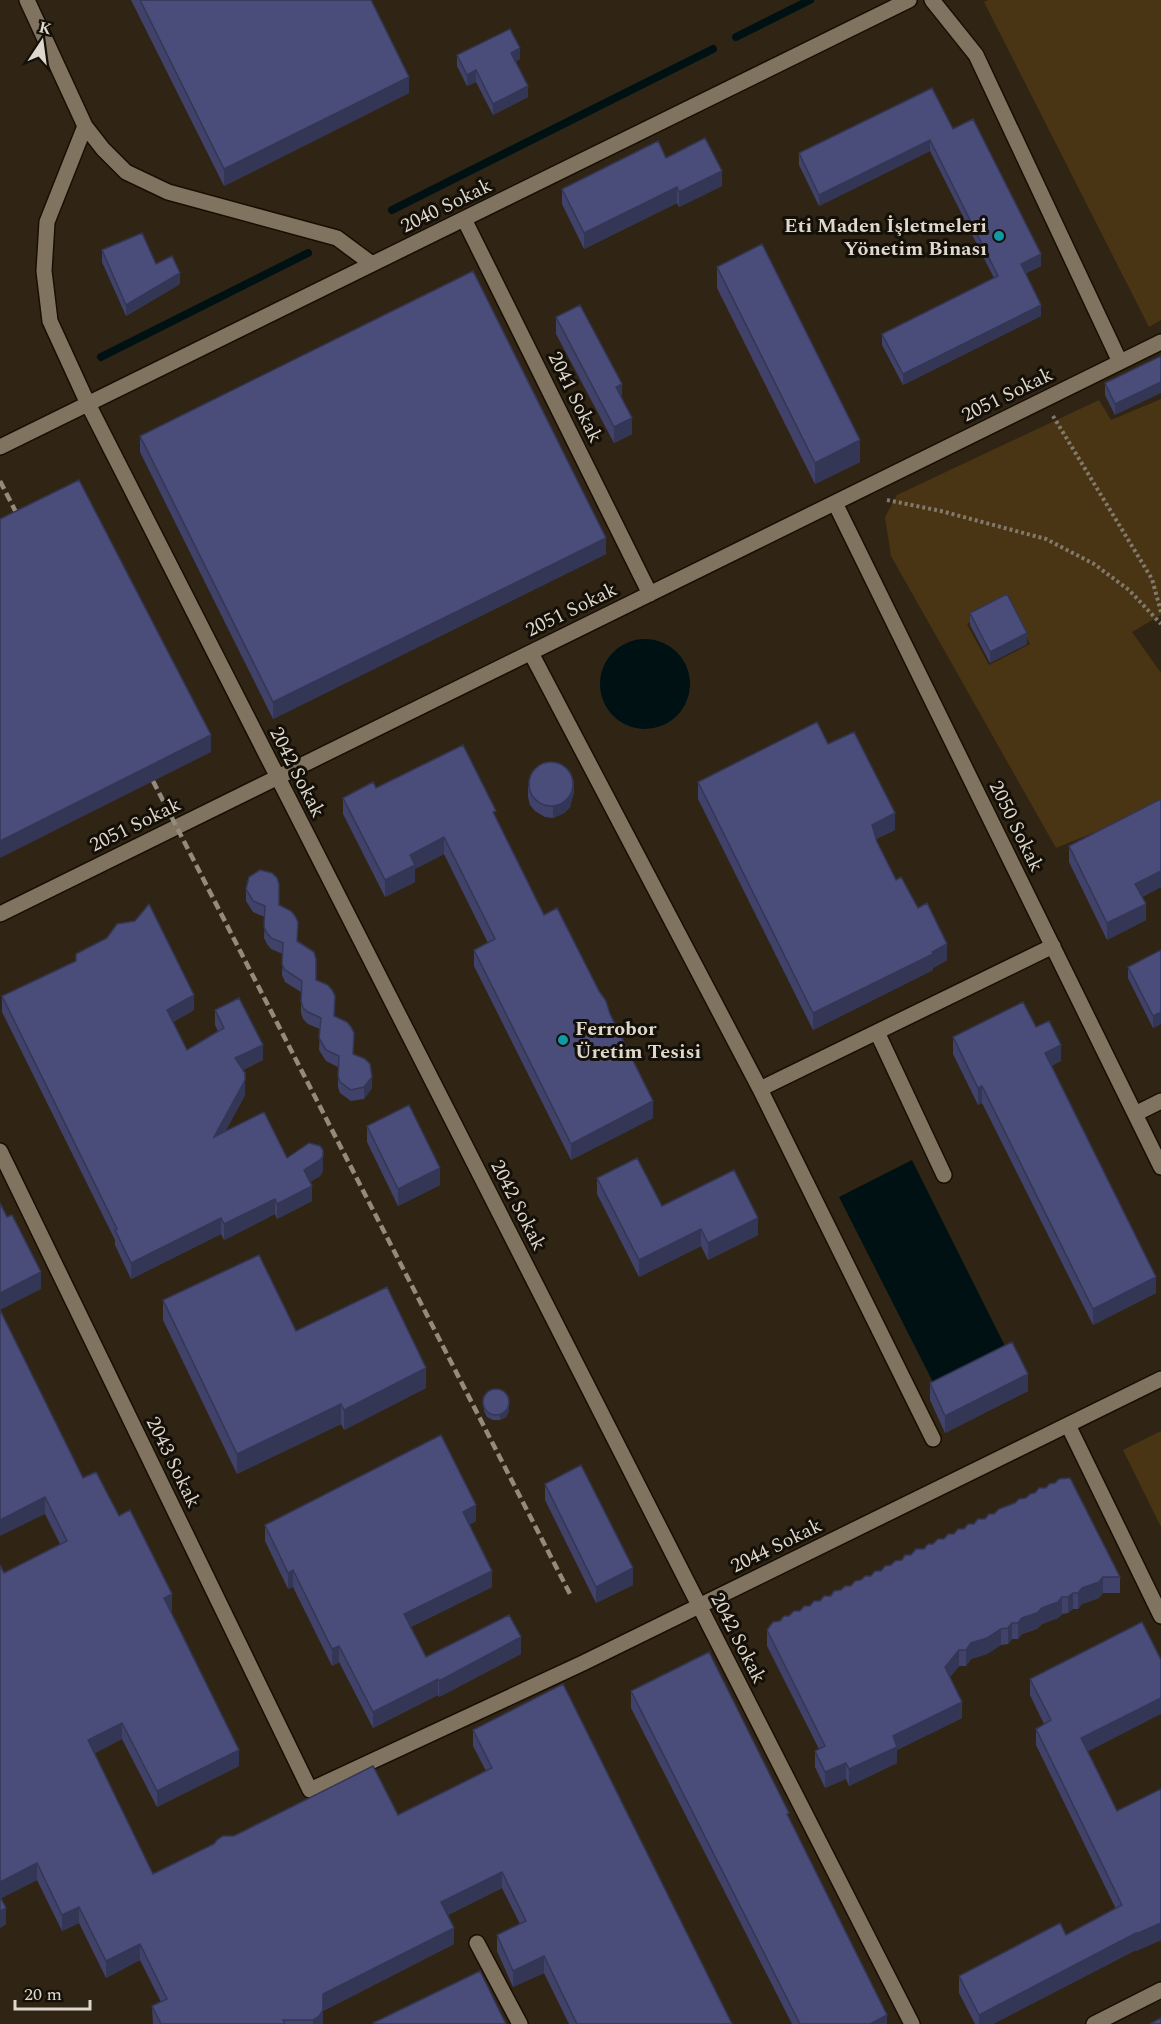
<svg xmlns="http://www.w3.org/2000/svg" width="1161" height="2024" viewBox="0 0 1161 2024" font-family="Spectral,serif">
<style>
.green{fill:#493413;fill-rule:evenodd}
.water{fill:#001114}
.lines{fill:none;stroke-linecap:round;stroke-linejoin:round}
.stream{stroke:#001114;stroke-width:8}
.minor-casing{stroke:#180e02;stroke-width:18}
.path{stroke:#82796c;stroke-width:4;stroke-dasharray:3 3;stroke-linecap:butt}
.minor{stroke:#807360;stroke-width:15}
.rail{stroke:#948b7e;stroke-width:4.5;stroke-dasharray:9 4.5;stroke-linecap:butt}
.wall{fill:#404269}
.shaded-wall{fill:#343655}
.building{fill:#4a4d7a;stroke:#343655;stroke-width:1.5}
.culture-dot{fill:#0f9aa8;stroke:#141008;stroke-width:2}
.labels{text-anchor:middle;stroke-width:6;stroke-linejoin:round;paint-order:stroke}
.street-label{font-size:20px;fill:#ded7cd;stroke:#141008}
.poi-label{font-size:20px;font-weight:bold;fill:#ded7cd;stroke:#141008;text-anchor:end}
</style>
<rect width="100%" height="100%" fill="#302515"/>
<path class="green" d="M988,0h173v320l-12,7 -165,-325z
M1161,399v216l-29,17 29,41v132l-105,43 -165,-292 -6,-39 12,-22 202,-95 12,20zM1008,603l22,41 -41,21 -22,-41z
M1161,1431v96l-38,-77z"/>
<path class="water" d="M600 684a45 45 0 1 1 90 0a45 45 0 1 1-90 0Z
M912,1160l99,198 -72,36 -100,-197z"/>
<g class="lines">
<path class="stream" d="M736,37l74,-37
M392,210l321,-161
M101,357l207,-104"/>
<defs>
<path id="minor" d="M27,0l58,126 18,23 23,23 42,20 169,46 35,26
M932,0l44,55 144,307
M85,126l-38,96 -3,49 6,50 38,83 824,1620
M464,219l186,375
M0,447l909,-447
M835,503l326,664
M531,653l229,436 173,350
M0,914l1161,-572
M877,1032l67,143
M760,1089l293,-143
M1135,1114l26,-13
M0,1151l310,639 273,-127 578,-284
M1068,1425l93,191
M477,1943l43,81
M1094,2024l67,-34"/>
</defs>
<use href="#minor" class="minor-casing"/>
<path class="path" d="M1053,416l99,163 9,33
M887,500l54,11 105,28 48,25 35,26 32,34"/>
<use href="#minor" class="minor"/>
<path class="rail" d="M0,481l22,43
M153,781l418,815"/>
</g>
<path class="wall" d="M131,0h240l38,93 -185,93z
M457,55l63,4 -4,2 12,36 -35,18 -17,-33 -9,4 -10,-20z
M953,129l88,137 -15,7 15,43 -138,69 -21,-40v-11l112,-56 -64,-127 -111,55 -20,-41v-12z
M666,158l56,28 -43,21 -2,-4 -93,46 -22,-45v-15z
M102,250l54,14 24,20 -54,32 -24,-54z
M717,267l143,195 -45,22 -98,-196z
M556,317l66,83 10,34 -18,9 -58,-109z
M1161,356l-46,59 -10,-20v-12z
M140,436l466,118 -333,165 -133,-267z
M970,613l57,31 -37,19 -20,-38z
M828,744l67,86 -19,9 1,3 19,38 51,80 -14,8v2l-120,60 -115,-231v-17z
M528,786l46,6 -4,15 -6,6 -11,5 -8,-1 -10,-6 -5,-6 -2,-8z
M376,788l120,30 48,97 66,99 43,104 -82,42 -97,-194v-16l14,-7 -44,-89 -29,15v13l-30,15 -42,-83v-16z
M1161,799v88l-19,10 4,23 -39,20 -38,-78v-16z
M246,889l33,16 74,149 19,34 -8,11 -13,2 -11,-8 -2,-6v-20l-12,-6 -7,-11 1,-21 -12,-5 -5,-5 -2,-6v-21l-16,-10 -3,-7 1,-21 -12,-5 -4,-5 -3,-6 1,-21 -12,-5 -7,-11z
M1161,950v74l-8,4 -25,-50v-11z
M2,996l192,14 -21,12 14,28 31,-19 -3,-6v-15l48,50 -20,10 2,25 -20,37 62,26 36,13 -3,5 -10,6 2,19 -35,18 -2,-5 -51,26 -3,-6 -90,45 -16,-34v-5l-113,-228z
M1036,1027l25,34 -10,5 105,227 -63,32 -111,-222 -4,2 -25,-51v-17z
M367,1126l73,59 -42,21 -31,-64z
M597,1178l65,28 96,29 -50,25 -7,-14 -62,31 -42,-83z
M163,1300l263,88 -82,42 -3,-6 -104,50 -74,-154z
M0,1310l83,168 36,38 53,95h-2l69,155 -82,41 -35,-68 -28,14 59,121 81,-38 164,-21 88,-44 -13,-25v-16l259,294h-163l-25,-51 -31,14 -16,-36v-16l23,-11 -18,-36 -54,27 6,29 -131,67v13h-170l-1,-18 9,-4 -21,-42 -34,18 -27,-55 -17,8 -25,-51 -36,18 5,26 -6,4 4,-355 56,-29 -15,-30z
M930,1383l98,8 -83,42 -15,-33z
M484,1405l25,6 -3,6 -6,3h-7l-6,-3 -3,-6z
M545,1484l88,101 -37,18 -51,-103z
M476,1521l-7,4 23,62 -81,40 15,30 95,-3 -82,43 -1,-2 -65,33 -34,-66 -7,4 -39,-79 -5,2 -23,-48v-16z
M1120,1577v16h-17l-4,5 -17,6 -4,5h-5l-5,4 -6,1 -4,4 -16,6 -5,5 -15,5 -4,5h-6l-4,5 -7,1 -14,9 -16,5 -5,7h-7l-9,11 12,41 -65,32v13l-48,23 -3,-7 -21,9 -10,-21v-16l4,-2 -52,-103v-16l13,-9 71,-35 4,-5z
M1030,1679l58,72 29,60 44,-22v151l-25,11v-1l-143,74h-18l-16,-31v-17l107,-41 50,-26 -80,-164v-16l8,-5 -14,-29z
M631,1691l158,128 98,205h-95l-161,-316z"/>
<path class="shaded-wall" d="M520,48v11l-9,5v-11z
M476,70v12l-9,4v-11z
M409,77v16l-185,93v-17z
M528,86v11l-35,18v-11z
M930,140v11l-111,55v-11z
M722,171v15l-43,21v-15z
M677,187v16l-93,46v-16z
M1041,254v12l-20,10v-12z
M180,273v11l-54,32v-11z
M1041,305v11l-138,69v-11z
M1161,382v11l-46,22v-11z
M622,384v16l-6,-13z
M632,418v16l-18,9v-16z
M860,440v22l-45,22v-21z
M606,538v16l-333,165v-17z
M1027,633v11l-37,19v-11z
M211,735v17l-211,106v-17z
M574,781v11l-4,15 -6,6 -11,5v-11z
M895,813v17l-23,11v-16z
M444,837v17l-29,15v13l-30,15v-17l25,-25z
M1161,871v16l-26,13v-16z
M1146,904v16l-39,20v-17z
M947,944v16l-14,8v2l-120,60v-17z
M194,995v15l-27,15v-15z
M1161,1012v12l-8,4v-12z
M263,1045v15l-28,13v-15z
M1061,1045v16l-16,8v-16z
M372,1077v11l-8,11v-12z
M245,1080v15l-31,58v-16z
M982,1086v17l-4,2v-17z
M653,1101v17l-82,42v-16z
M323,1156v15l-3,5 -16,9v-15z
M440,1168v17l-42,21v-17z
M312,1186v15l-35,18v-15z
M275,1199v15l-51,26v-16z
M221,1218v16l-90,45v-16z
M758,1218v17l-50,25v-17z
M701,1229v17l-62,31v-17z
M41,1272v17l-41,21v-17z
M1156,1277v16l-63,32v-16z
M426,1368v20l-82,42v-20z
M1028,1374v17l-83,42v-17z
M341,1404v20l-104,50v-20z
M509,1405v6l-3,6 -6,3v-5z
M45,1497v17l-45,22v-16z
M476,1505v16l-13,7v-16z
M633,1568v17l-37,18v-16z
M293,1570v17l-5,2v-16z
M492,1571v16l-88,43v-16z
M1103,1577v16l-4,5 -17,6 -4,5v-16l4,-5z
M1073,1593v16l-5,4v-16z
M172,1594v17l-8,4v-17z
M1062,1597v17l-4,4 -16,6 -5,5 -15,5 -4,5v-16l4,-5z
M1012,1623v16l-4,5v-16z
M1001,1629v16l-14,9 -16,5 -5,7v-16l5,-7z
M521,1637v17l-82,43v-16z
M339,1646v16l-7,4v-17z
M959,1650v16l-14,17v-16z
M438,1679v16l-65,33v-16z
M1161,1698v16l-80,41v-17z
M962,1702v16l-65,32v13l-48,23v-17l44,-33z
M122,1723v16l-34,18v-17z
M239,1750v16l-82,41v-16z
M846,1763v16l-21,9v-16z
M37,1863v17l-37,19v-17z
M502,1872v16l-61,30v-16z
M79,1907v16l-17,8v-16z
M6,1908v16l-6,4v-17z
M1161,1923v17l-25,11v-17z
M454,1928v16l-131,67v-17z
M1136,1933v17l-143,74h-14v-9z
M140,1944v16l-34,18v-17z
M544,1956v17l-31,14v-16z
M323,2010v14h-10v-4z
M887,2015v9h-17z"/>
<path class="building" d="M140,0h231l38,77 -185,92z
M510,29l10,19 -9,5 17,33 -35,18 -17,-34 -9,5 -10,-20z
M932,88l21,41 20,-10 68,135 -20,10 20,41 -138,69 -21,-40 116,-58 -68,-136 -111,55 -20,-42z
M705,138l17,33 -43,21 -2,-5 -93,46 -22,-44 96,-48 8,17z
M142,233l14,31 16,-8 8,17 -54,32 -24,-55z
M762,244l98,196 -45,23 -98,-196z
M473,271l133,267 -333,164 -133,-266z
M580,305l42,79 -6,3 16,31 -18,9 -58,-110z
M1161,356v26l-46,22 -10,-21z
M79,480l132,255 -211,106v-322z
M1007,594l20,39 -37,19 -20,-39z
M817,722l11,22 26,-12 41,81 -23,12 5,17 19,38 5,-3 17,31 9,-5 20,41 -15,8 1,2 -120,59 -115,-231z
M463,745l33,66 -3,1 51,103 13,-7 42,83 7,10 4,13 43,87 -82,43 -97,-194 21,-11 -51,-102 -34,18 5,10 -30,15 -42,-82 30,-16 3,6z
M529 784a22 22 0 1 1 44 0a22 22 0 1 1-44 0Z
M1161,799v72l-26,13 11,20 -39,19 -38,-77z
M260,870l12,3 5,5 2,6v21l12,6 4,5 3,6 -1,19 17,11 2,7v21l12,5 4,5 3,6 -1,20 13,6 4,5 3,6 -1,21 12,5 5,5 2,13 -8,10 -13,3 -11,-8 -2,-6 1,-20 -13,-6 -7,-12 2,-20 -13,-6 -5,-4 -2,-7 1,-20 -17,-11 -3,-6 1,-21 -12,-5 -4,-5 -3,-6 1,-21 -12,-5 -7,-12 3,-12z
M149,904l45,91 -27,15 20,40 37,-22 -9,-18 24,-12 24,47 -28,13 10,15v7l-31,57 50,-25 23,46 22,-15 11,3 3,4v6l-3,4 -16,10 8,16 -35,18 -2,-5 -51,25 -3,-6 -90,45 -16,-33 2,-1 -115,-233 74,-35v-7l31,-16 10,-14 18,-3z
M1161,950v62l-8,4 -25,-49z
M1023,1002l13,25 13,-6 12,24 -16,8 111,224 -63,32 -111,-223 -4,2 -25,-51z
M409,1105l31,63 -42,21 -31,-63z
M637,1158l25,48 72,-36 24,48 -50,25 -7,-14 -62,31 -42,-82z
M0,1203l7,14 5,-2 29,57 -41,21z
M259,1255l37,76 91,-44 39,81 -82,42 -3,-6 -104,50 -74,-154z
M0,1310l83,168 13,-6 23,44 11,-6 42,84 -8,4 75,152 -82,41 -35,-68 -34,17 65,134 61,-30 3,-4 6,-4h11l139,-70 25,49 94,-47 -19,-38 90,-46 169,340h-155l-33,-68 -31,15 -16,-36 29,-14 -24,-49 -61,30 13,26 -131,66v16l-4,6 -6,4h-30l2,4h-124l-9,-18 15,-7 -27,-55 -34,17 -27,-54 -17,8 -25,-52 -37,19v-317l4,8 63,-32 -22,-44 -45,23z
M1012,1342l16,32 -83,42 -15,-33z
M483 1402a13 13 0 1 1 26 0a13 13 0 1 1-26 0Z
M441,1435l35,70 -13,7 29,59 -88,43 22,43 83,-42 12,22 -82,44 -1,-2 -65,33 -34,-66 -7,3 -39,-79 -5,3 -23,-48z
M581,1465l52,103 -37,19 -51,-103z
M1070,1478l50,99h-17l-4,5 -17,6 -4,5h-5l-5,4h-6l-4,5 -16,6 -5,5 -15,5 -4,5h-6l-4,5 -7,1 -14,9 -16,5 -5,7h-7l-14,17 17,35 -69,34 4,11 -48,22 -3,-6 -21,9 -10,-21 10,-5 -58,-116 6,-8 7,-1 4,-5h5l5,-5h6l4,-5h6l4,-5h6l4,-5h7l3,-5 7,-1 4,-4h6l4,-5 6,-1 4,-4h6l4,-5h6l4,-5 6,-1 4,-4 7,-1 3,-5h6l5,-6h8l4,-5h5l5,-5h6l4,-5h6l4,-5h6l4,-5h6l4,-5h7l4,-5h5l5,-5 16,-6 4,-4 7,-1 4,-4 5,-1 4,-5h7l3,-4 6,-1 4,-4z
M1142,1622l19,38v38l-80,40 36,73 44,-22v134l-25,11v-1l-157,82 -20,-39 101,-53 6,12 56,-30 -86,-176 15,-9 -21,-41z
M709,1652l80,161 -2,1 100,201 -17,9h-70l-169,-333z
M0,1897l6,11 -6,3z
M480,1971l26,53h-132l-1,-1z
M1161,2018v6h-11z"/>
<g class="culture-dot">
<circle cx="999" cy="236" r="6"/>
<circle cx="563" cy="1040" r="6"/>
</g>
<g class="labels">
<g class="street-label">
<text transform="translate(446 205) rotate(-26)" y="7">2040 Sokak</text>
<text transform="translate(1007 394) rotate(-26)" y="7">2051 Sokak</text>
<text transform="translate(576 397) rotate(64)" y="7">2041 Sokak</text>
<text transform="translate(571 609) rotate(-26)" y="7">2051 Sokak</text>
<text transform="translate(298 772) rotate(63)" y="7">2042 Sokak</text>
<text transform="translate(135 824) rotate(-26)" y="7">2051 Sokak</text>
<text transform="translate(1017 826) rotate(64)" y="7">2050 Sokak</text>
<text transform="translate(519 1205) rotate(63)" y="7">2042 Sokak</text>
<text transform="translate(174 1462) rotate(64)" y="7">2043 Sokak</text>
<text transform="translate(776 1545) rotate(-26)" y="7">2044 Sokak</text>
<text transform="translate(739 1638) rotate(63)" y="7">2042 Sokak</text>
</g>
<g class="poi-label">
<text x="987" y="232">Eti Maden İşletmeleri<tspan x="987" dy="23">Yönetim Binası</tspan></text>
<text x="575" y="1035" text-anchor="start">Ferrobor<tspan x="575" dy="23">Üretim Tesisi</tspan></text>
</g>
</g>
<g transform="translate(42 42) rotate(13)" stroke="#141008" stroke-width="4.5" paint-order="stroke">
<path d="M0-4.5L10 22L0 15L-10 22Z" fill="#ded7cd"/>
<text y="-9" font-size="16" font-weight="bold" text-anchor="middle" fill="#ded7cd">K</text>
</g>
<path d="M15 2000v9h75v-9" fill="none" stroke="#ded7cd" stroke-width="3"/>
<text x="24" y="2000" font-size="18" fill="#ded7cd" stroke="#141008" stroke-width="4.5" paint-order="stroke">20 m</text>
</svg>
